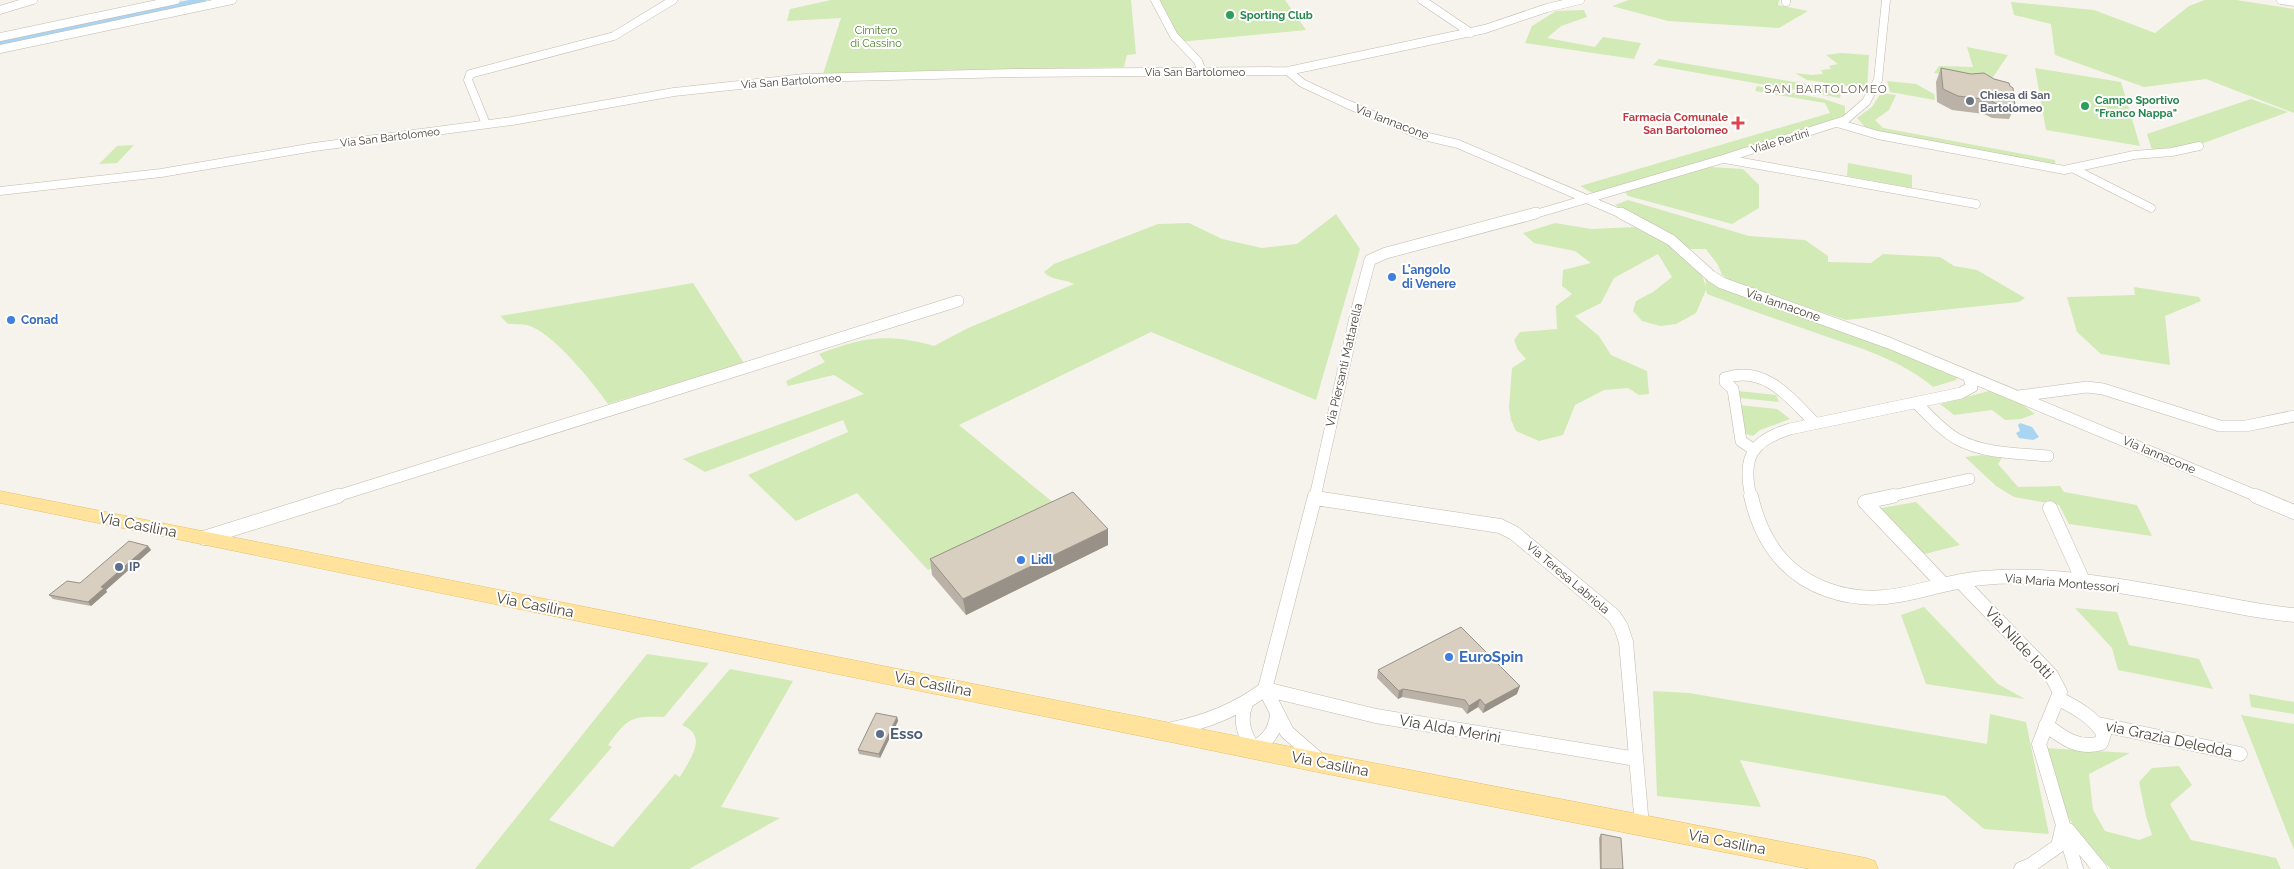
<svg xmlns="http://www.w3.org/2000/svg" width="2294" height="869" viewBox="0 0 2294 869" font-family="Raleway,sans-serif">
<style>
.green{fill:#d2eab5}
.water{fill:#a9d4f2}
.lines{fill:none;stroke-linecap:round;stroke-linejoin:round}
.canal{fill:#a9d4f2;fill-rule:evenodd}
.street-far2-casing{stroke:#c2bbae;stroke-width:9}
.street-far1-casing{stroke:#c2bbae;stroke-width:12}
.street-casing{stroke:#c2bbae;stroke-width:15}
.primary-casing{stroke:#e6c16a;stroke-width:1}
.street-far2{stroke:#fff;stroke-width:8}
.street-far1{stroke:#fff;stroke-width:11}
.street{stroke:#fff;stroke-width:14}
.primary{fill:#ffe39c;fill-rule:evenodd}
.wall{fill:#bab2a6}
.shaded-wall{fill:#979187}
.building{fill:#d8cfc1;stroke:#979187}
.leisure-dot{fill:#2e9e5b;stroke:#fff;stroke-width:2}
.worship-dot{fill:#6b7280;stroke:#fff;stroke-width:2}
.health-dot{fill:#e0444e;stroke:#fff;stroke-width:2}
.shop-dot{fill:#3f7fe0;stroke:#fff;stroke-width:2}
.service-dot{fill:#5c6f8a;stroke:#fff;stroke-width:2}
.labels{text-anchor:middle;stroke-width:4;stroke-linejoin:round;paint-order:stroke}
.far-leisure-label{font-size:11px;font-weight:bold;fill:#27864d;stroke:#fff;text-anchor:start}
.far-park-label{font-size:11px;fill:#4a7f2a;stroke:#fff}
.far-street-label{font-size:11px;fill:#4b4439;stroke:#fff}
.far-worship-label{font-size:11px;font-weight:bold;fill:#5b616d;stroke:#fff;text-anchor:start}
.far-health-label{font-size:11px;font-weight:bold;fill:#be3a42;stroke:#fff;text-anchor:end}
.far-quarter-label{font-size:12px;letter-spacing:1px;fill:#6e6250;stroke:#fff}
.street-label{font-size:12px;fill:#4b4439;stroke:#fff}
.shop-label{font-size:12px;font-weight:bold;fill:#366cbe;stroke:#fff;text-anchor:start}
.service-label{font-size:12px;font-weight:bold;fill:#4e5e75;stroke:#fff;text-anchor:start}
.near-street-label{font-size:15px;fill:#4b4439;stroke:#fff}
.near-shop-label{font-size:15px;font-weight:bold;fill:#366cbe;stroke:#fff;text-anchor:start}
.near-service-label{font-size:15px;font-weight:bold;fill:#4e5e75;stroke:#fff;text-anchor:start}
</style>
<rect width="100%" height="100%" fill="#f6f3ec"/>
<path class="green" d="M831,0h300l5,54 -9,1 -3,12 -301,7 18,-56 -54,3 3,-12z
M1157,0h128l21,30 -127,12z
M1629,0h150l-1,5 30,6 -29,17 -111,-7 -56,-15z
M2205,0h31l58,9v104l-88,-34 -62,8 -89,-32 -4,-31 -37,-9 -3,-13 83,8 61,23 34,-27z
M1584,10l3,7 -26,9 -14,12 48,9 8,-10 38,6 -7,16 -109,-16 7,-17 24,-15z
M1967,47l41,8 -17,25 -57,-7 5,-7 34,1z
M1841,53l28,2 -2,34 -60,-9 -12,-7 17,2 11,-1 -2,-4 10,-1 -2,-3 9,-2 -12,-9z
M1659,59l183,31 -2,8 -187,-33z
M2035,68l86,14 19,64 -94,-16z
M1887,81l29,3 18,10 1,6 -45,-8z
M1757,86l67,13 21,7v9l-18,8 -233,71 -14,-8 250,-73 -5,-10 -70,-12z
M1881,93l15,2 -7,15 -14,10 8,8 172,32 1,7 -189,-38 -10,-11 15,-11z
M2251,99l37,13 -87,32 -49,6 -5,-16z
M134,145l-17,18 -18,1 18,-18z
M1848,163l64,12v13l-65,-12z
M1710,167l33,2 16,16v23l-27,16 -104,-28 -3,-4z
M1628,200l121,36 56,4 23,16v6l43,1 12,-9 57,3 14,9 23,4 48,28 -6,4 -173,18 -108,-35 -16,-10 -4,-10 -12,-16h-18l-73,-44z
M1336,214l24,35 -44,151 -165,-68 -192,93 102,84 -133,61 -71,-77 -61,28 -48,-46 100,-43 -5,-12 -138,52 -22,-13 181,-65 -30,-19 -46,11 -2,-5 39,-19 -6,-8c44,-17 69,-21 115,-8l34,-18 106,-44c-11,-6 -20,-2 -30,-12l10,-8 104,-40 31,-1 33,16 40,9 35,-4z
M1555,223l36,6 45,-2 34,17 32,31 4,12 -1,-11 246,96 6,5 -1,3 -23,7c-31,-27 -76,-40 -114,-53 -38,-13 -75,-26 -112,-40l-1,-4 -10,23 -20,11 -16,2 -18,-5 -9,-10 3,-10 17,-9 19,-15 -14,-23 -44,24 -13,25 -26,13 24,20 12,19 36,16 2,23 -10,1 -11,-7 -24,2 -29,15 -12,30 -24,6 -23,-10 -5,-11 -2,-13 3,-39 14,-9 -8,-9 -4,-10 6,-8 37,-3 -1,-23 16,-12 -10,-8 1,-16 28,-7 -16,-12 -41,-8 -11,-10z
M693,283l51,80 -136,41c-15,-21 -55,-72 -81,-79 -6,-1 -13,-1 -19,-1l-8,-8z
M2134,287l65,10 2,4 -36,15 5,49 -69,-11 -24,-22 -10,-35 68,-2z
M1738,391l38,4 3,7 -39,-4z
M1989,391c18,1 32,12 46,23l-14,5 -16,1 -13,-10 -38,5 -14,-11z
M1738,405l39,4 13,10 -30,11 -7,6 -10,-3z
M1981,455l21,3 -4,6 20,23 42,-1 4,6 73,13 15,31 -83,-12 -10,-19 -45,-8 -18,-11 -31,-29z
M1916,502l44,43 -39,10 -45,-46z
M1924,607l74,77 27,15 -99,-15 -25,-69z
M2075,608l42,4 12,33 70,14 14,30 -95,-19 -6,-22z
M647,654l62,9 -45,54c-34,-1 -36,1 -56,28l4,2 -63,73 64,27 62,-73 5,3c10,-18 29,-41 2,-52l48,-56 63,12 -72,126 59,11 -91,51h-214z
M1653,691l36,2 298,51 3,-30 36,8 23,112 -65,-5 -39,-33 -205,-36 21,47 -104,-11z
M2249,694l45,8v12l-43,-7z
M2241,715l53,9v126z
M2045,748l85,5 -41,21 4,36 12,21 34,9 13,-5 -6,-19 -7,-34 13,-14 27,-2 13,19 -22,19 21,36 85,18 5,11h-170l-27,-28 -22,-33z"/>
<path class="water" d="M2020,423l12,4 7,10 -6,3 -14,-2 -3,-5 4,-2 -2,-6z"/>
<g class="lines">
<path class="canal" d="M189,0h18l-5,3 -202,42v-6z"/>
<defs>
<path id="street-far2" d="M1155,0l19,36 24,25 4,10
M1422,0l49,33
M1786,0v2
M2281,0l13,2
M0,10l33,-10
M0,37l176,-37
M0,49l232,-49
M1288,71l14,12 45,21 73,31 38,9 166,71
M1837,123l41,12 186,35 70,-15 38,-3 27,-6
M486,124l-18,-44 2,-6 144,-38 59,-36
M1725,159l251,45
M2074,169l77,39
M0,191l161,-18 153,-26 198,-26 162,-29 131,-14 210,-5 273,-2 197,-42 62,-21 33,-8
M1532,215l191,-56 122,-39 21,-18 12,-22 8,-80"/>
<path id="street-far1" d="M1621,213l50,27 40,36 11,7 167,60 370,154
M2019,396l68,-9 16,2 117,37h26l48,-10
M1916,403c13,12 25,27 41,36 27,15 61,14 91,17
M1754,450l-13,-9 -8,-52 -8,-7v-4c40,-13 64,19 90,45
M334,497l624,-196
M1315,497l41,-184 14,-53 16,-7 150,-40
M1751,497c-9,-39 0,-56 39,-68l171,-36 11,-6 -3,-9
M1887,497l82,-18"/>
<path id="street" d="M1751,496c10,44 32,78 77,94 59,21 98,-7 155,-12 69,-7 161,12 229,24 27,5 54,11 82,13
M1893,496l-28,6 78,82
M2256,496l38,16
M1315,498l185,28 14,7 100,83 7,11 5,15 16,184
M2050,508l34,75
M204,538l134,-42
M1960,581l91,94 9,17 -21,52 37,125
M1265,689l111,27 260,43
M1265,689l22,43 32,28
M1246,703c-7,18 -2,30 7,46 15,-9 22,-17 24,-34
M2098,724l142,30
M2046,725c17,13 33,25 55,18l3,-9c-11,-17 -27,-26 -45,-35
M1172,729c35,-7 65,-19 93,-40l50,-193
M2068,830l32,39
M2021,869l10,-4 27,-19 5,-21"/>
<path id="primary" d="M0,491l1322,262 544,105 9,3 3,8h-68l-488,-96 -1322,-270z"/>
</defs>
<use href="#street-far2" class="street-far2-casing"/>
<use href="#street-far1" class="street-far1-casing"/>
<use href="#street" class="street-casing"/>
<use href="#primary" class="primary-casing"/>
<use href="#street-far2" class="street-far2"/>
<use href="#street-far1" class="street-far1"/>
<use href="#street" class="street"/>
<use href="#primary" class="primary"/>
</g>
<path class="wall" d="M1941,68l53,11 21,27 -6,13 -17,-1 -8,-4 -32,-4 -15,-8 -1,-20z
M1108,529v16l-142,70 -34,-40 -2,-16z
M148,546l3,4 -45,40 1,2 -16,14 -38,-7 -4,-4 31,-12z
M1378,670l139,24 -34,19 -5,-6 -11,7 -5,-6 -60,-11 -4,2 -21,-21z
M897,717l1,4 -18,37 -21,-4 -1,-4z
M1601,834l22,35h-23l-1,-31z"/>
<path class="shaded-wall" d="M1108,529v16l-142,70 -3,-16z
M148,546l3,4 -45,40 1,2 -16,14 -3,-4 13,-15z
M1520,686l-3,8 -34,19 2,-8z
M1403,689l-1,8 -4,2 1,-8z
M1480,699l-2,8 -11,7 2,-8z
M897,717l1,4 -18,37 -1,-4z"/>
<path class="building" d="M1941,68l30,6 13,-1 10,6 15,4 1,3 3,2 2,18 -17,-1 -8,-5 -32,-4 -15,-7z
M1073,492l35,37 -145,70 -33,-40z
M129,541l19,5 -47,41 3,1 -16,14 -39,-7 18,-14 13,2z
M1461,627l59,59 -35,19 -5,-6 -11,7 -4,-6 -62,-11 -4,2 -21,-21z
M876,713l21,4 -18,37 -21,-4z
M1601,834l20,4 2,31h-22z"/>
<g class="leisure-dot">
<circle cx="1230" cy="15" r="5"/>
<circle cx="2085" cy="106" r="5"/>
</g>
<circle class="worship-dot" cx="1970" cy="101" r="5"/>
<path class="health-dot" d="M1735.5 115.5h5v5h5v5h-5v5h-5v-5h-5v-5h5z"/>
<g class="shop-dot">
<circle cx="1392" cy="277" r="5"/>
<circle cx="11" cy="320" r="5"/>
<circle cx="1021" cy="560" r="5"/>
<circle cx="1449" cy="657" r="5"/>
</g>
<g class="service-dot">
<circle cx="119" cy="567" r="5"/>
<circle cx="880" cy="734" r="5"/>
</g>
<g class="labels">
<g class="far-leisure-label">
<text x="1240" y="19">Sporting Club</text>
<text x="2095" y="104">Campo Sportivo<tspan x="2095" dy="13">"Franco Nappa"</tspan></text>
</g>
<g class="far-park-label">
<text x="876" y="34">Cimitero<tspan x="876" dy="13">di Cassino</tspan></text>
</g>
<g class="far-street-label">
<text x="1195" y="76">Via San Bartolomeo</text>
<text transform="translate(791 81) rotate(-4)" y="4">Via San Bartolomeo</text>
<text transform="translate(390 137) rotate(-7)" y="4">Via San Bartolomeo</text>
<text transform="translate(1780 141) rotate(-17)" y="4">Viale Pertini</text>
</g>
<g class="far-worship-label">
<text x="1980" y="99">Chiesa di San<tspan x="1980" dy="13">Bartolomeo</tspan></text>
</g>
<g class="far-health-label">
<text x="1728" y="121">Farmacia Comunale<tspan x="1728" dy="13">San Bartolomeo</tspan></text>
</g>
<g class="far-quarter-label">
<text x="1826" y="93">SAN BARTOLOMEO</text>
</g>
<g class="street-label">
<text transform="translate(1392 122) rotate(21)" y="4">Via Iannacone</text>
<text transform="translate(1783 305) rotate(19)" y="4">Via Iannacone</text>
<text transform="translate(1344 365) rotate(-77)" y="4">Via Piersanti Mattarella</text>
<text transform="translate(2159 455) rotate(23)" y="4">Via Iannacone</text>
<text transform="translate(1568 578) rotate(40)" y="4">Via Teresa Labriola</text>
<text transform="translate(2062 583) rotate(5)" y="4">Via Maria Montessori</text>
</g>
<g class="shop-label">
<text x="1402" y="274">L'angolo<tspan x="1402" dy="14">di Venere</tspan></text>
<text x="21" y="324">Conad</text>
<text x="1031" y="564">Lidl</text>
</g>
<g class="service-label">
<text x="129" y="571">IP</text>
</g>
<g class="near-street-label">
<text transform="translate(138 525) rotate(11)" y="5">Via Casilina</text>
<text transform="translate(535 605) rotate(11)" y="5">Via Casilina</text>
<text transform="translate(2019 643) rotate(47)" y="5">Via Nilde Iotti</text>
<text transform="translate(933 684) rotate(11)" y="5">Via Casilina</text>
<text transform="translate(1450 729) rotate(10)" y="5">Via Alda Merini</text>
<text transform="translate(2169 739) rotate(12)" y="5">via Grazia Deledda</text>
<text transform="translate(1330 764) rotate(11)" y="5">Via Casilina</text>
<text transform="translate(1727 842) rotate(11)" y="5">Via Casilina</text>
</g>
<g class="near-shop-label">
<text x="1459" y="662">EuroSpin</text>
</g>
<g class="near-service-label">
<text x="890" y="739">Esso</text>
</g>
</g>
</svg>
